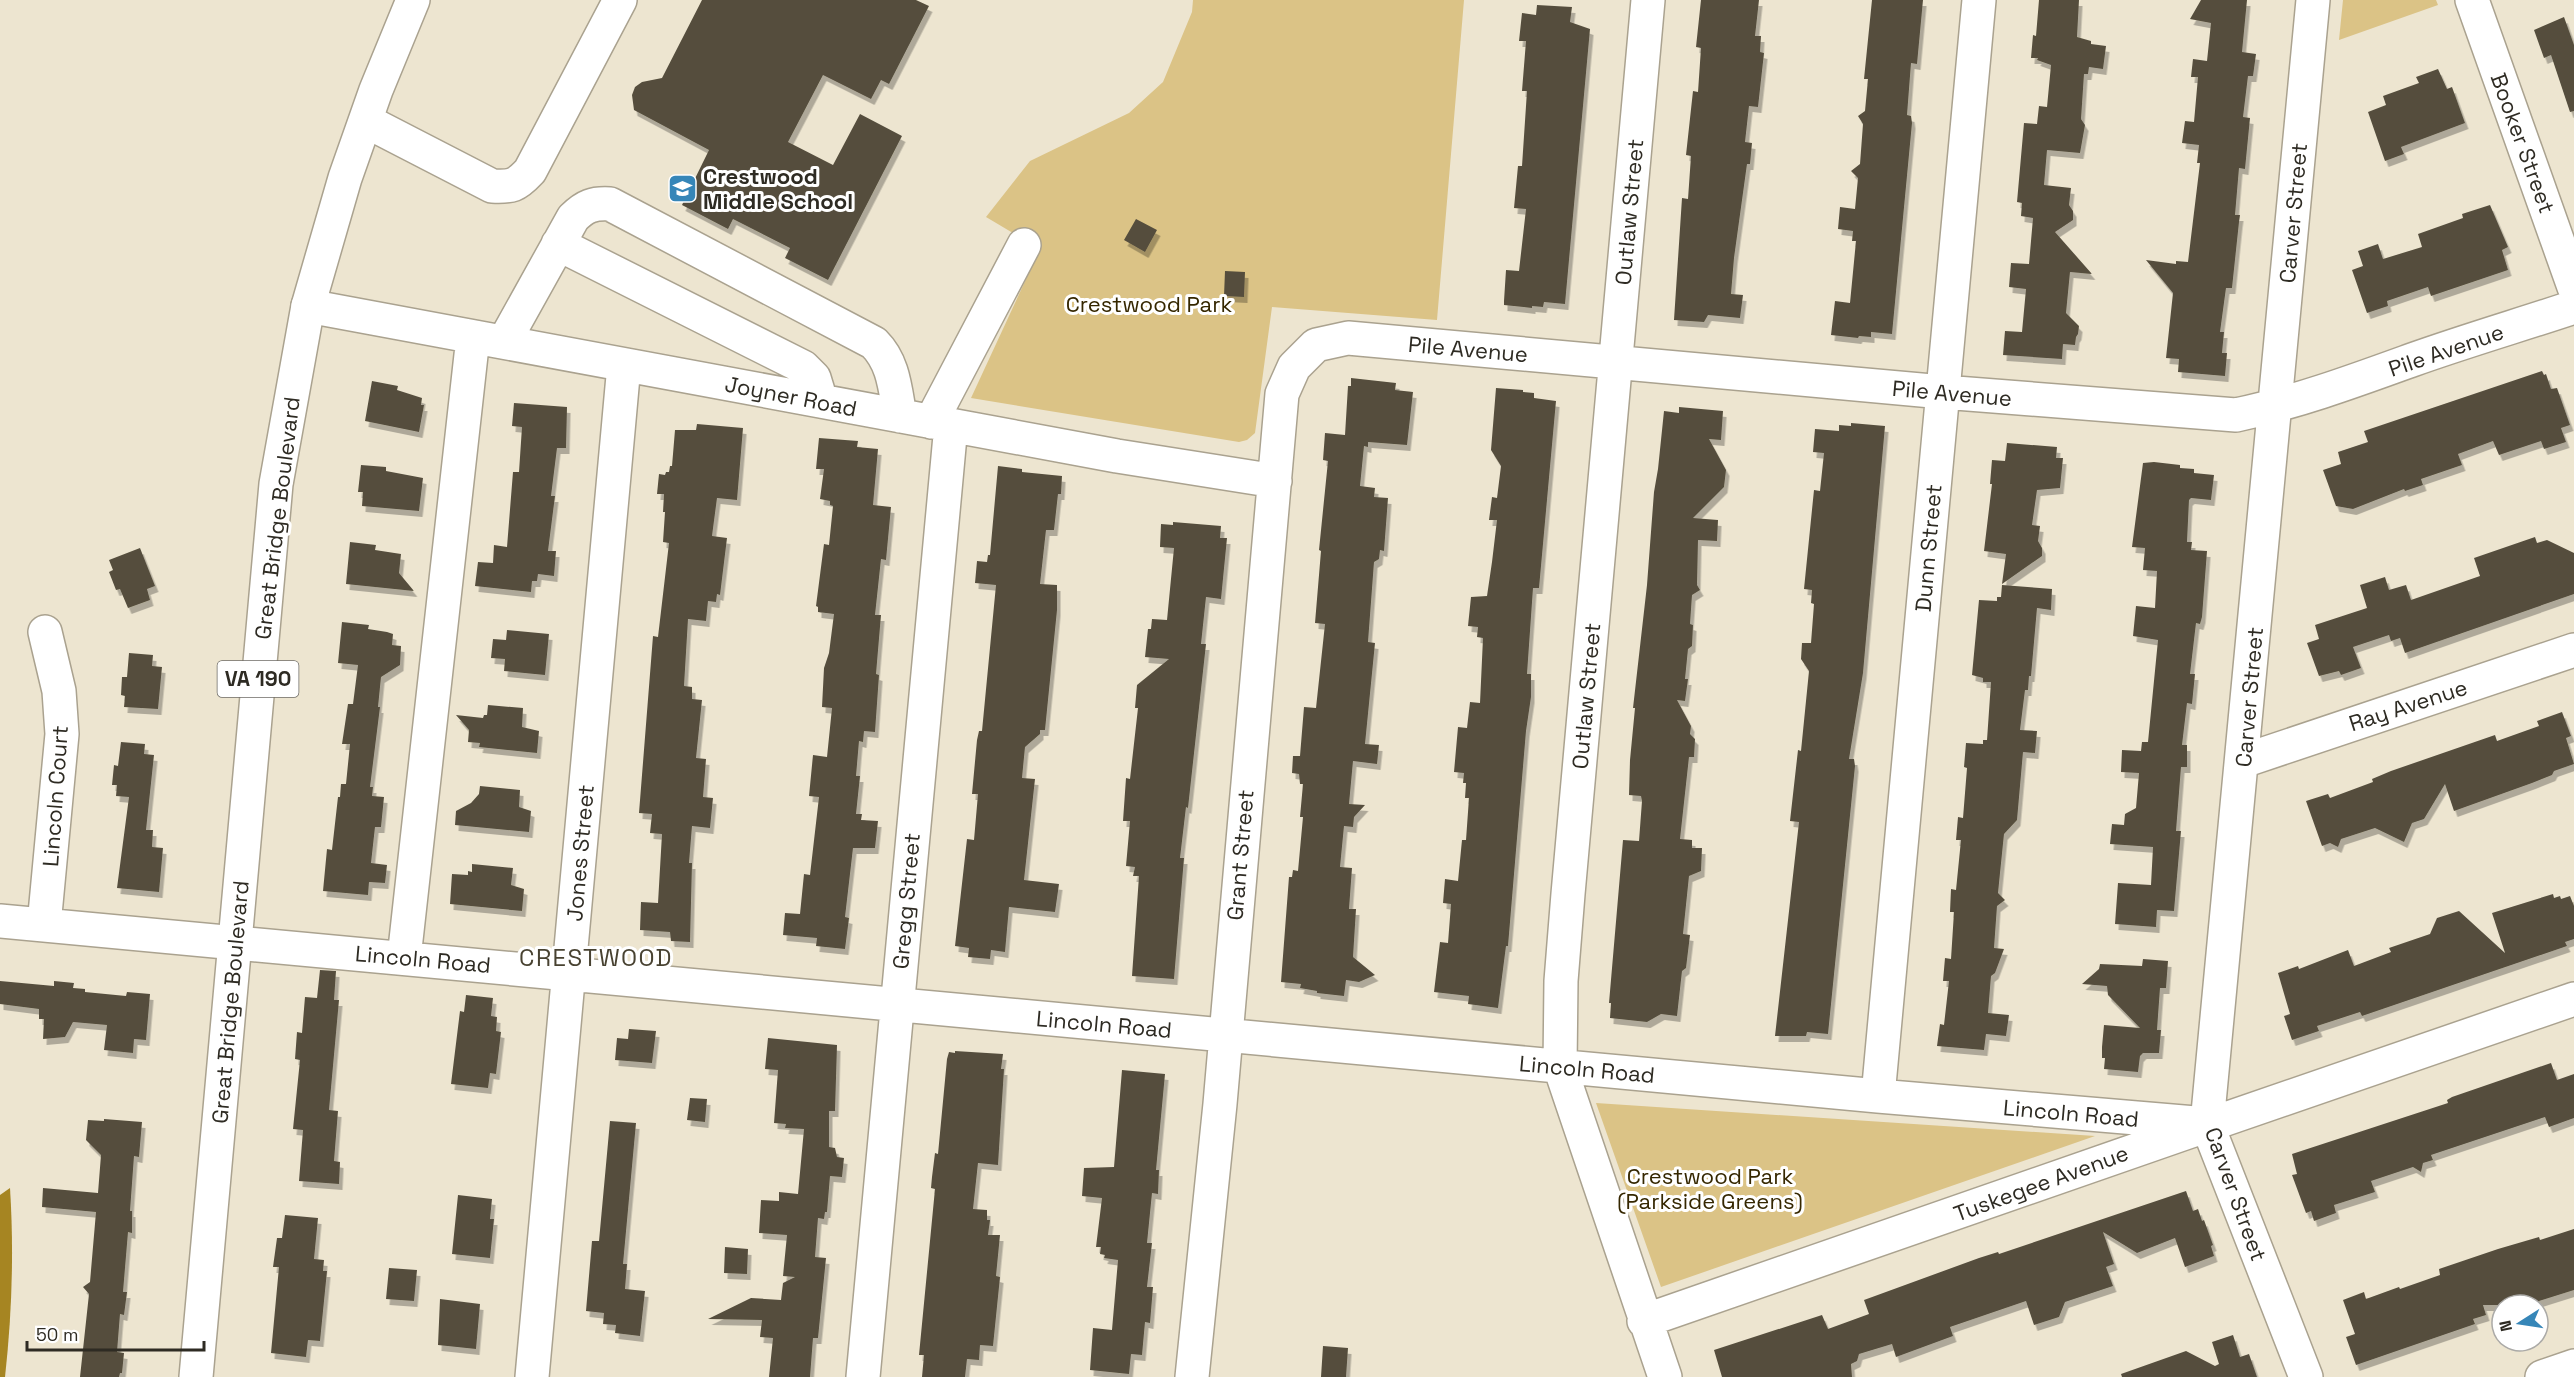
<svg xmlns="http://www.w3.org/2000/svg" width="2574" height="1377" viewBox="0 0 2574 1377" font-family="'Space Grotesk',sans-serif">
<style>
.green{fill:#dbc386}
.water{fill:#a68522}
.building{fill:#554e3d;filter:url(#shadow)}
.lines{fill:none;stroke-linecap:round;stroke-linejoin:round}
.minor-casing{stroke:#aaa28f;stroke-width:36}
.major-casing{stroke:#aaa28f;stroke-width:36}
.minor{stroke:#fff;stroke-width:33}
.major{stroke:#fff;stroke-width:33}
.labels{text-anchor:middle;stroke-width:6;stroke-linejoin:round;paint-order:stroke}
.shield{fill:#fff;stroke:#6d6b65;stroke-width:1.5}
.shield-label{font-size:21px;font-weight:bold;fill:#2e2b23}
.street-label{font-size:22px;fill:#2e2b23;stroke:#fff}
.poi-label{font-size:22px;font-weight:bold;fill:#2e2b23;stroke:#fff;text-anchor:start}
.park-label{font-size:22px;fill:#352700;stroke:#fff}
.neighbourhood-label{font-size:24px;letter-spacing:1.5px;fill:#484231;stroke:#fff}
</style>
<defs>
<filter id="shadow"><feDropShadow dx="3.5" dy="6" stdDeviation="0" flood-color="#0004"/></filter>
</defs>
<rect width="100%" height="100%" fill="#ede5d0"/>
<path class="green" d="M1193,0h271l-27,320 -165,-13 -17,126 -8,7 -8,2 -268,-44 69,-149 -54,-32 44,-56 99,-48 34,-31 29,-70z
M2343,0h93l2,5 -99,35z
M1596,1103l499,33 -434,151z"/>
<path class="water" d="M10,1188c4,63 2,126 -5,189h-5v-182z"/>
<path class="building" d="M702,0h214l13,6 -40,78 -8,-4 -10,19 -48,-24 -35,67 45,23 27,-51 42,22 -74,144 -43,-22 5,-10 -57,-29 -5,10 -46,-24 27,-55 -75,-40 -2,-15 3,-8 7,-5 20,-4z
M1701,0h58l-4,36h6l-1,16 4,1 -6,54 -9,-1 -4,36 7,1 -2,21h-3l-13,94 -3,36 12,1 -3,23 -32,-3 -4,7 -30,-2 8,-122 6,1 3,-43 -5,-1 7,-64 5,1 3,-44 -5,-1z
M1872,0h51l-6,64 -6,-1 -4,52 4,1 1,7 -20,211 -21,-2v5l-12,-1 -1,2 -27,-3 4,-34 15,2 6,-62h-4l1,-10 -15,-2 2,-22 15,2 3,-31 -7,-7 9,-7 3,-40 -5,-8 7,-5 3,-32h-4z
M2039,0h40l-2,37 14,4v3l15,2 -3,23 -14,-2 -1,7h-4l-3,45 4,6 -5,28 -33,-3 -3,35 27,3 -2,17 4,6v9l-18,12 37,42 -22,-2 -4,41 13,13 -1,8 -2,3 -1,8 -12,-1 -1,15 -59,-4 2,-24 17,1 4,-43 -17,-2 2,-24 18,1 4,-46 -12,-2 1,-13 -5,-1 7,-79 13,1 2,-18 8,1 4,-42 -14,-5 1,-2h-7l2,-23 3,1z
M2201,0h46l-5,52 14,2 -3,22h-5l-5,41 7,1 -5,51 -6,-1 -4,47h5l-1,7 -7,66h-6l-6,44h4l-2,21h5l-2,23 -47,-4 1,-13 -13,-1 7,-65 -27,-33 30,4v-3l12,1 12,-99h-3l2,-18 -17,-2 3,-22 9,1 4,-45h-7l2,-18 14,2 4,-38 -21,-4z
M1537,5l35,2 -2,15 20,7 -25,275 -21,-2 -1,5 -11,-1v2l-28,-3v-4l2,-31 13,1 7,-62 -12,-1 4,-42h4l5,-75h-5l4,-50h-7l3,-28 14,2z
M2564,17l10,28v66l-4,1 -19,-57 -7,3 -10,-28z
M2438,69l9,20 5,-2 13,36 -64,24 3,7 -19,7 -17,-49 18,-7 -3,-9 36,-13 -3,-6z
M2490,205l18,42 -6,3 6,20 -77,26 -3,-9 -41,14 1,5 -21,7 -15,-43 11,-4 -5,-15 20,-7 5,15 39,-12 -4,-13 45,-16 -1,-4z
M1136,219l21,11 -12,22 -21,-12z
M1225,271l20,1 -1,25 -20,-1z
M2542,371l2,4 2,-1 5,15 6,-1 13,37 -9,3 5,14 -22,7 -3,-8 -42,14 -6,-14 -35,13 4,11 -41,14 2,6 -18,6 -1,-2 -51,20 -17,-3 -13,-36 18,-6 -3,-12 30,-10 -4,-11z
M1351,378l45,5 -1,7 18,2 -6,53 -39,-3v5l-4,-1 -4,40 15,2 -1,9 14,1 -4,53 -4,-1 -1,9 -5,3 -6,80 7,1 -10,101 14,1 -2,19 -24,-3 -4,43 16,1 -11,12 -1,10 -9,-1 -4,41 12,1 -3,41h7l-3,48 22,18 -16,7 -13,-2 -2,16 -27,-3v-2l-17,-3 1,-4 -20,-2 8,-105h3l1,-7 5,1 5,-54h-3l3,-33h-3l-1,-10 -7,-1 1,-17h7l4,-49 12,1 9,-84 -10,-1 6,-72 -2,-1 9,-89 -5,-1 2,-27 20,2 3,-49h3z
M372,381l26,5 -1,4 25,8 -1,7h3l-5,27 -54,-11z
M1496,388l27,2v2l11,1v5l22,3 -17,187h-6l-6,86h4v23l-5,34 -18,215h-2l-8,62 -30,-4 1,-8 -35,-4 6,-50 8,1 3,-39 -8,-1 2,-24 13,2 4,-41h4l3,-42h-4l1,-15h-3l1,-10 -10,-1 4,-45 9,1 3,-26 10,1 3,-65 -6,-1 1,-10 -10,-1 3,-29 16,-1 5,-34 5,-42h-8l3,-23 5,1 4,-32 -10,-16z
M514,403l53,4 -1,41h-9l-6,48h4l-7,55h8l-2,25 -16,-2 -1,7h-5l-1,11 -56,-6 3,-24 15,1 1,-18 13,2 6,-75h6l3,-45 -10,-1z
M1679,407l44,4 -2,29 -12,-1 17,31 -2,17 -31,31 25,2 -1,21 -19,-1 -1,45 3,5 -8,5 -2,29 3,1 -1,21 -4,3 -3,30h3l-3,22 -8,-1 14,26 -1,8 5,5 -1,18h-5l-9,82 12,1v8h10l-1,23 -12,5 -6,58 7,1 -4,33 -4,3 -5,45 -16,-2 -14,8 -37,-4 1,-15h-2l14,-163 16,1 3,-40 -1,-5 -12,-1 1,-35 5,-52h-2l14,-123 7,-93 4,-23 6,-58 15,2z
M1851,423l34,3 -22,247 -14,86h5l1,7 -27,268 -21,-2 -1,4h-31l24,-214 -9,-1 8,-71 3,1 8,-80 -8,-12 1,-16h9l3,-39 -3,-1 1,-13 -8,-1 10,-99 6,1 4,-38 -11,-1 2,-23 24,2v-6l12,1z
M697,424l46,4 -6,72 -20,-2 -5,38 15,2 -7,57 -3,-1 -1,8 -8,-1 -2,20 -18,-2 -4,67 8,1v12l10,1 -6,58 10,1 -3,38 10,1 -3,30 -18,-2 -3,37h3l-2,79 -19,-1 -1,-9 -30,-2 1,-28 17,1 4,-69 -12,-1 2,-19 -13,-1 14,-177 5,1 11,-94 -6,-1 2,-30h-2l1,-18h-7l2,-20 6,1 1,-3h3l1,-6h2l3,-36h21z
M819,438l39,3 -1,6 21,2 -5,56 18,2 -5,53 -5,-1 -6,56h6l-5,59 3,1 -4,57 -11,-1 -1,11 -4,-1 -3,35h4l-4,38h6l-1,6 17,1 -3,27h-22l-8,69 4,1 -4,31 -29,-3 1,-8 -34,-3 2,-22 15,1 4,-40 6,1 9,-78 -10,-1 4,-41 14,2 5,-49 -10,-1 2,-39 5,-15 5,-39 -16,-2v-5l-2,-1 8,-62 5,1 4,-39 -3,-1v-4l-10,-2 4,-30h-8z
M2007,443l50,4 -1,11h7l-3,30 -23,2 -5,35 8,1 -2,15 4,7v8l-40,28 4,-30 -22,-3 8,-67h-2l2,-24 13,1z
M2154,462l26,3v3l14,1v4l20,2 -3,25 -20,-2 -2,2 -2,42h5l-1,8 16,1 -5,66 -2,7 -4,-1 -6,51h5l-3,30 -5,-1 -5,42h5v22h-6l-5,64h5l-7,80 -17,-1 -1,17 -41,-3 3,-41 33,2 2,-38 -43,-3 2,-20 12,1 1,-11 11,-6 3,-35 -18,-1 1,-22 19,1 1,-9h6l10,-102 -25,-4 3,-30 19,2 2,-37 -14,-1 2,-22 -13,-1 11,-84z
M361,465l25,2v4l37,7 -4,33 -57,-5 1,-14h-5z
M998,466l24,3v3l40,4 -1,18h-3l-4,36h-8l-6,54 17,1v25l-12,120h-5v4l-15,13 -3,31 13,1 -11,101 35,4 -4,28 -46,-5 -4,45 -14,-2 -1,9 -22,-2 1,-9 -14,-2 12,-107 7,1 4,-46h-6l5,-54 2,-9h3l14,-146 -21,-2 2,-22 10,1 1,-7h2z
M1173,522l48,4 -1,12h7l-6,61 -15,-2 -5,47h5l-18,164 -2,-1 -6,51h4l-10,121 -42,-3 7,-100h-6l2,-9 -9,-1 4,-45h-7l3,-43 4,1 8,-71h-3l2,-23 32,-26 -24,-2 3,-28h3l1,-10 15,1 7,-72 -14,-1 1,-23 12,1z
M2535,537l2,6 10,-3 27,13v41l-169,59 -5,-15 -9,3 -2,-6 -36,12 8,21 -20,7 -2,-4 -20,5 -12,-33 12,-4 -4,-14 52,-17 -7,-23 25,-8 4,13 17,-5 5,15 69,-24 -6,-18z
M350,542l26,3 -1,5 26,4 -2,19 15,18 -68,-7z
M140,548l15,38 -8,3 3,11 -22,8 -8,-19 -4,1 -7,-18 4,-2 -4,-10z
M2002,585l50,4 -1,21 -14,-2 -6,68h-2l-1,14h-3l-5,40 17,1 -2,22 -12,-1 -6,68 -13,14 -4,39 -2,20 7,7 -8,6 -3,42 10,1 -9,24 -4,3 -3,37 21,2 -3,21 -20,-2 -2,16 -47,-4 3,-22 4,1 5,-44h-6l2,-23 6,1 3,-47h-4l1,-23 5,1 5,-50h-5l2,-23 5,1 4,-50 -3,-1 2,-24 17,1v-4h4l4,-58h-8v-4l-11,-3 7,-75 18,1v-4h4z
M342,622l27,3 -1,4 19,3 6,2 -1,11 9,1 -1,19 -19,12 -3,30h2l-10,80h3l-1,9 12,1 -3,30h-6l-4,36 16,2 -2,18 -16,-1 -1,13 -45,-4 4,-42 5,1 6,-53h2l1,-13h5l4,-40h-8l6,-40h5l5,-39 -20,-2z
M507,630l42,4 -4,41 -41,-4 1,-12 -14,-1 2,-19 13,1z
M129,653l24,2 -1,11 10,1 -4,42 -34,-2 1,-11 -4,-1 1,-18h5z
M488,705l35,3 -1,19 17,4 -2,22 -58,-6 1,-4 -12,-1 1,-12 -13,-15 27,3 1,-3h3z
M2562,712l9,24 -5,2 8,26 -20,7 -2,4 -20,8 -78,28 -9,-27 -21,35 -12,4 -8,19 -29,-14 -34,11 -3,8 -8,-4 -8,3 -16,-45 22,-7 2,4 43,-16 -1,-3 19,-8 104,-36 2,6 42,-15 -2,-5z
M121,742l24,2 -1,10 10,1 -8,75h7l-1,17 11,1 -4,44 -42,-4 12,-91 -13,-1 1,-11h-5l2,-20 4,1z
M480,786l40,4 -1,17 12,4 -2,21 -74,-7 1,-14 15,-8 8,-9z
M472,864l41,4 -2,17 13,4 -2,22 -72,-7 2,-30 16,1v-4l4,1z
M2553,894l1,4 6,-2 1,3 9,-3 4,10v33l-9,3 2,4 -205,70 -2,-4 -43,14 2,5 -27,9 -8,-24 6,-2 -12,-41 20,-7 1,3 49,-19 6,16 37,-14 -2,-4 41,-14 7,-16 22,-7 46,42 -13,-40z
M2143,959l25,2 -2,27h-6l-3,42h4l-2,23h-16l-3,3 -2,16 -34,-3 1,-11h-3v-11l2,-22 36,3 -32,-33 -1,-9 -25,-2 17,-15 1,-5 42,2z
M320,970l16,1 -2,29h5l-10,110 9,1 -4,50 6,1 -1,22 -40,-3 4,-51 -10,-1 7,-69 -5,-1 2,-27 5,1 3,-36 12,1z
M0,981l54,5v-5l20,2 -1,5 12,1v3l41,4 1,-4 23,2 -4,46 -12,-1 -1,14 -29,-3 3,-25 -34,-3 -8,15 -22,2 1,-20h-5v-10l-39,-5z
M466,995l27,3 -2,18 6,1 -1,14 5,1 -5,42 -6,-1 -2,15 -37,-4 9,-73 4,1z
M629,1029l27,2 -4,32 -37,-3 2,-22 11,1z
M768,1038l69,7 -2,66h-6v36l6,1 2,9 7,1 -2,19 -12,-1 -3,36h-2l-1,7 -6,-1 -3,39 11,1 -8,80h-5l-3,39h-41l4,-39 -13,-1 2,-17 -54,-1 43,-21 30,2 2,-17 12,-6 -12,-1 4,-41 -28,-2 2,-33 18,1v-9l19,2 6,-65 -19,-1 1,-4 -12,-1 4,-53 -13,-1z
M955,1051l48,3 -2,15h3l-6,96 -20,-2 -5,46 14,1v10h3l-2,15h12l-4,41 4,1 -7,69 -13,-1 -1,15 -12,-1 -2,18h-43l2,-22h-5l16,-166 -4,-1 1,-11 3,-24 3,1 9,-95 2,-7 6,1z
M2551,1063l6,17 17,-6v44l-25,9 -4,-10 -114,38 2,5 -10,3 -2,9 -8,-5 -42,14 4,11 -41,13 2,8 -22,8 -3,-10 -5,2 -14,-38 5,-1 -5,-20 156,-51 -1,-3 5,-3z
M1122,1070l43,4 -9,96h3l-1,24 -6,-1 -5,50h5l-5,44h6l-3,36 -5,-1 -3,33 -11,-1 -2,20 -39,-4 3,-42 19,2 6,-70 -14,-2 1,-3 -5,-1 1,-7h-5l6,-49 -20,-2 2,-28 30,-1z
M690,1098l17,1 -2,23 -18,-2z
M104,1119l38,3 -3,35 -5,-1 -4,55h2v22l-4,-1 -5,60h4l-3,23 -4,-1 -3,38 7,1 -2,20h-2l-1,4h-39l9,-83 -6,-7 7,-5 6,-70 -54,-5 1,-19 55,5 3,-38 -15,-15 2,-20 16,1z
M610,1121l26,2 -13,141h4l-2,25 20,2 -5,45 -25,-3 1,-8 -13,-1 1,-11 -18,-2 6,-70h7z
M2186,1191l7,20 5,-2 4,12 2,-1 9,25 -2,1 3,10 -29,11 -10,-29 -38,15 -34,-21 11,32 -8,3 7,19 -48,16 -6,15 -25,8 -8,-24 -76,26 3,9 -57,21 -4,-13 -33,10 -2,7 -6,3 1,13h-130l-8,-27 108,-35 6,14 41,-15 -5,-14 115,-42 19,-6 1,2z
M458,1195l34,4 -2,20h4l-4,39 -38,-4z
M285,1215l33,3 -4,41 10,1 -1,11h4l-7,70 -12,-1 -2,17 -35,-4 8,-86h-6l4,-29h5z
M2574,1229v61l-35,11 1,4h-57l3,10 -13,4 2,5 -119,41 -10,-28 9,-3 -12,-34 21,-8 2,7 33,-12 1,2 40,-14 -1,-6 59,-20 41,-12 1,3z
M725,1247l23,2 -1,25 -23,-1z
M389,1268l28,2 -3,31 -28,-2z
M440,1299l40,5 -4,45 -38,-4z
M2233,1335l7,22 9,-3 8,23h-135l-1,-3 65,-23 29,15 4,-2 -7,-22z
M1323,1346l25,2 -2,29h-25z"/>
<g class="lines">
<defs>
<path id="minor" d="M1648,0l-80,894 -7,87 -1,86 105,310
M2472,0l102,287
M366,121l126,65c20,1 24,0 38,-15l90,-171
M558,244l245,123 11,11 7,23
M308,306l809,150 158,25
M504,342l69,-124c12,-12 20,-15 37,-14l264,139c20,20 21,46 26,73
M931,422l93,-177
M2243,761l331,-111
M0,921l1878,175 329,28
M44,925l18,-191 -3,-43 -14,-59
M404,958l69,-621
M1878,1096l101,-1096
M1644,1321c311,-106 619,-217 930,-322
M532,1377l92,-1012
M863,1377l88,-952
M1192,1377l28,-273 62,-710 12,-27 22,-22 32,-7 595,54 293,23c61,-13 118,-34 176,-55 53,-19 108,-35 162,-53
M2306,1377l-99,-253 106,-1124"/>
<path id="major" d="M196,1377l80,-893 32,-178 37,-128 31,-88 37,-90
M2542,1377l32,-11"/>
</defs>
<use href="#minor" class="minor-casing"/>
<use href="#major" class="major-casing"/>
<use href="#minor" class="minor"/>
<use href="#major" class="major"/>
</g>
<defs>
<symbol id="school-square" viewBox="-11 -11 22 22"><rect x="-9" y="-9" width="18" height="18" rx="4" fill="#3686b8" stroke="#fff"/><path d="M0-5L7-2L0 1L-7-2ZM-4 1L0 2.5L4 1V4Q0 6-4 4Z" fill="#fff"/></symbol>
</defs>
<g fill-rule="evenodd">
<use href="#school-square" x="666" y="172" width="33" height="33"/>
</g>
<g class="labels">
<rect class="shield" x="217.5" y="661" width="81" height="36" rx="4.5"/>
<g class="shield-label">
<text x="258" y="686">VA 190</text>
</g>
<g class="street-label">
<text transform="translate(2523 143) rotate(70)" y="8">Booker Street</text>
<text transform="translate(1629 212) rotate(-85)" y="8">Outlaw Street</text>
<text transform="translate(2293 213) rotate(-85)" y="8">Carver Street</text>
<text transform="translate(1468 349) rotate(5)" y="8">Pile Avenue</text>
<text transform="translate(2446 350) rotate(-19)" y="8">Pile Avenue</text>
<text transform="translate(1952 393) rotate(5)" y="8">Pile Avenue</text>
<text transform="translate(791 396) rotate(11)" y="8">Joyner Road</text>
<text transform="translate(277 518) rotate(-83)" y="8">Great Bridge Boulevard</text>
<text transform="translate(1928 548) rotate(-85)" y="8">Dunn Street</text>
<text transform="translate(1586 696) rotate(-85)" y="8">Outlaw Street</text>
<text transform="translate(2249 697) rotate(-85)" y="8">Carver Street</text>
<text transform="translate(2408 705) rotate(-18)" y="8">Ray Avenue</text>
<text transform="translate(55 796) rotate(-86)" y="8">Lincoln Court</text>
<text transform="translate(580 853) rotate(-85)" y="8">Jones Street</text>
<text transform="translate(1240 855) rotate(-85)" y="8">Grant Street</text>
<text transform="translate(906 901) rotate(-85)" y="8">Gregg Street</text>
<text transform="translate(423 959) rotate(5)" y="8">Lincoln Road</text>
<text transform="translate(230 1002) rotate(-85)" y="8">Great Bridge Boulevard</text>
<text transform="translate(1104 1024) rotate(5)" y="8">Lincoln Road</text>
<text transform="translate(1587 1069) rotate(5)" y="8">Lincoln Road</text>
<text transform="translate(2071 1113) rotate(5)" y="8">Lincoln Road</text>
<text transform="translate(2041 1183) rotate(-20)" y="8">Tuskegee Avenue</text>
<text transform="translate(2236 1194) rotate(70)" y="8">Carver Street</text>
</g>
<g class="poi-label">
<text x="703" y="184">Crestwood<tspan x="703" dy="25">Middle School</tspan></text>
</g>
<g class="park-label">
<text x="1149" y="312">Crestwood Park</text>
<text x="1710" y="1184">Crestwood Park<tspan x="1710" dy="25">(Parkside Greens)</tspan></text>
</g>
<g class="neighbourhood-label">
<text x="596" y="966">CRESTWOOD</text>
</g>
</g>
<g transform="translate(2520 1323) rotate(258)"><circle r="28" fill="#ffffff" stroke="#abaaa7" stroke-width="1.5"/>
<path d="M0-4.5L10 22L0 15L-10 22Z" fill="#3686b8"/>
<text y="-9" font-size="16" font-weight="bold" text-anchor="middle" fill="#2e2b23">N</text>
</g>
<path d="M27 1341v9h177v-9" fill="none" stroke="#2e2b23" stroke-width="3"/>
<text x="36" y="1341" font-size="18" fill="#2e2b23" stroke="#ffffff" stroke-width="4.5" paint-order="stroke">50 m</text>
</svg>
